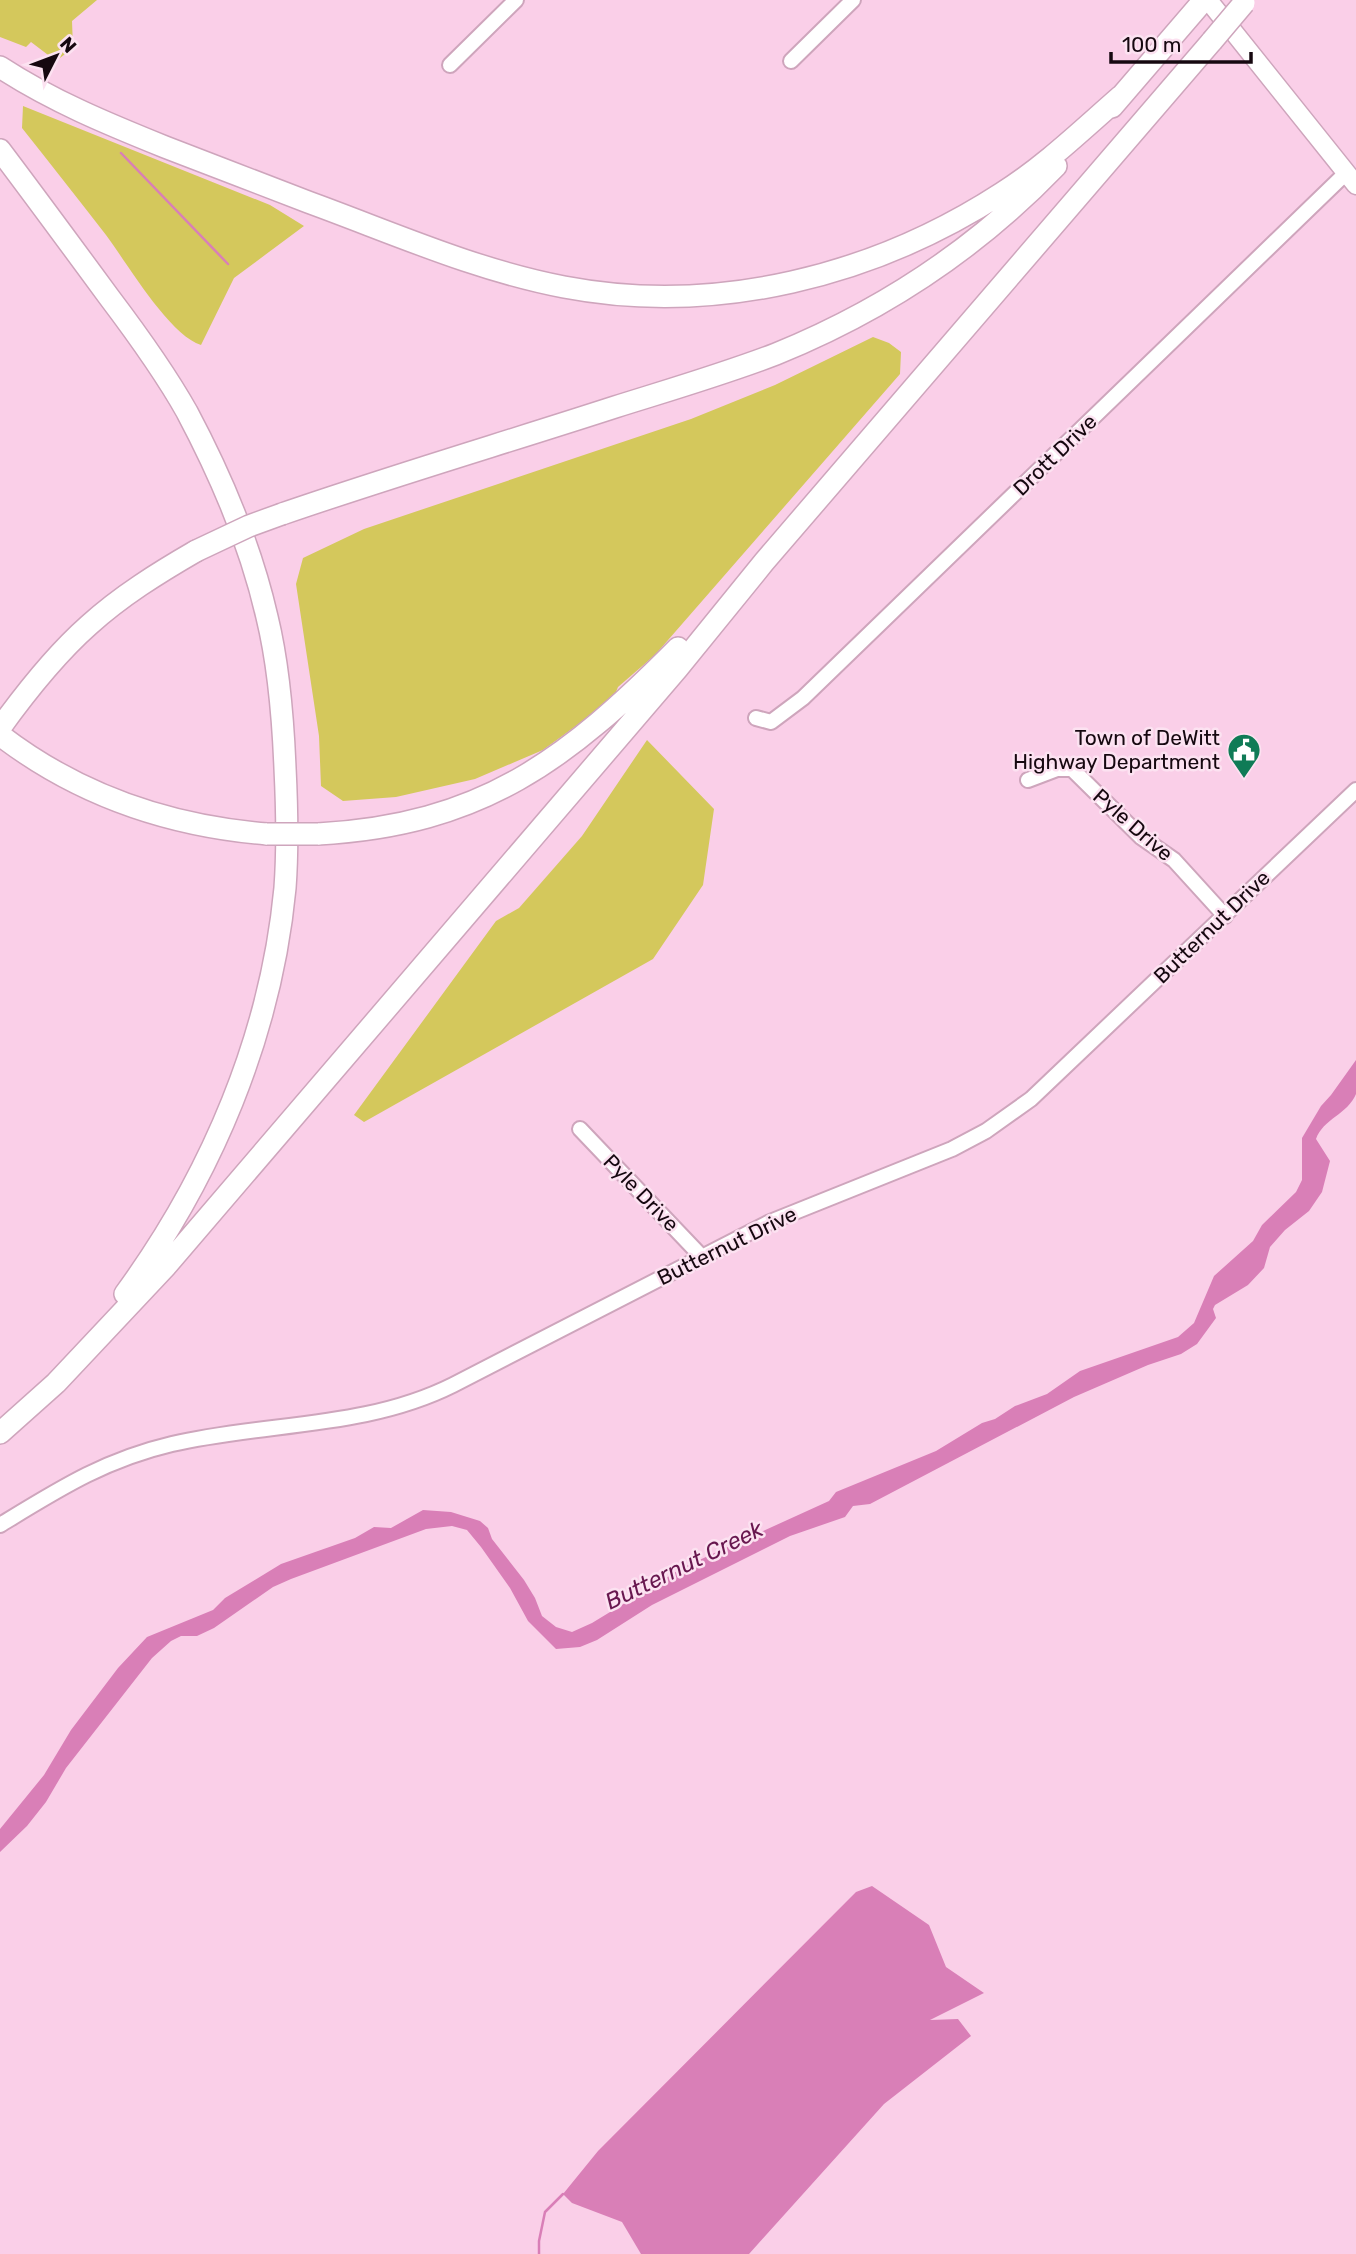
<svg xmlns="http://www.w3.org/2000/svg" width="1356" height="2254" viewBox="0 0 1356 2254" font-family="Rubik,sans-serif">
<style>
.green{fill:#d4c85c}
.water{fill:#d97fb7}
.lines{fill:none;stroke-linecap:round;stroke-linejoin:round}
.stream{stroke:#d97fb7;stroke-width:2.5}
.minor-casing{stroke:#cea5bc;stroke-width:18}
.major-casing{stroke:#cea5bc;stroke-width:21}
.highway-casing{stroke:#cea5bc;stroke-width:24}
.minor{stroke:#fff;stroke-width:14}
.major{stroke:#fff;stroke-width:18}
.highway{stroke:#fff;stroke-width:21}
.highway-bridge-casing{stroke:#cea5bc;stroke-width:24;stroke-linecap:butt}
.highway-bridge{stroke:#fff;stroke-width:21}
.labels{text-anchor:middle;stroke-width:5;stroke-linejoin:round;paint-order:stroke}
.street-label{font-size:21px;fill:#160810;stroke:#fce2f1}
.poi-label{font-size:21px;fill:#160810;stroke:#fce2f1;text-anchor:end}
.water-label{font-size:23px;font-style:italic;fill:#68174f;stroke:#fce2f1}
</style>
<rect width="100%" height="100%" fill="#facfe8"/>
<path class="green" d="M0,0h97l-25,21 1,27 -17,13 -25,-19 -5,5 -26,-10z
M23,106l247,99 34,21 -70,52 -33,67c-32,-10 -74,-82 -95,-110 -28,-36 -56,-72 -84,-107z
M873,337l16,6 12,9 -1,22 -245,281 -37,32 -5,12 -70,51 -68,29 -79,18 -53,4 -22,-15 -2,-50 -23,-152 7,-26 61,-29 327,-110 84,-34z
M647,740l67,69 -11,76 -50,74 -289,163 -10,-7 142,-194 23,-13 63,-72z"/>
<path class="water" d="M1356,1060c0,10 0,25 0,34 -8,20 -33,25 -40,45l14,22 -8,31 -13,19 -24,19 -15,17 -6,21 -16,17 -33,20 -2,4 3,9 -19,26 -16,10 -33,11 -74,32 -204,107 -17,2 -8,11 -55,19 -138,69 -55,35 -17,7 -24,2 -28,-28 -18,-33 -29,-41 -14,-17 -15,-4 -26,3 -135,50 -18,8 -59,41 -17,8h-16l-10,5 -19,17 -86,110 -20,34 -19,24 -27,26v-23l44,-54 27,-45 47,-62 29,-31 66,-27 12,-12 56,-34 74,-26 19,-11 17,1 32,-18 28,2 29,9 8,7 4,11 32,41 11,18 7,18 14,11 16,5 20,-9 92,-56 145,-66 7,-9 100,-41 46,-28 13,-4 20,-13 32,-12 33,-23 98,-34 16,-14 20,-47 39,-35 9,-16 34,-33 6,-12v-42l19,-32 10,-11z
M872,1886l57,39 17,42 38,26 -54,27 28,-1 13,17 -87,68 -135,150h-108l-19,-32 -50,-19 -9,-9 35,-43 258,-259z"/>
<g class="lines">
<path class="stream" d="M121,153l107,111
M539,2254v-13l6,-29 18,-18"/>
<defs>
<path id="minor" d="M791,61l62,-61
M450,65l66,-65
M756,718l15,4 32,-24 543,-525
M1028,780l29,-11h15l69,68 33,23 51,56
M580,1129l122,128
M0,1525c59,-36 104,-65 172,-81 94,-22 193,-15 281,-59l317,-163 182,-73 34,-18 45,-32 325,-309"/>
<path id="major" d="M1208,0l148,185"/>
<path id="highway" d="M0,67c52,34 108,57 165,80 48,18 95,37 143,55 85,31 167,68 256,85 152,29 310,-11 438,-94 43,-27 81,-64 119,-97
M1112,107l92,-107
M0,150c37,49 73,98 109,147 28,37 55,74 78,115 34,64 64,135 80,205 12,49 16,101 18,151 2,40 3,79 0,120 -14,147 -73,287 -160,406
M282,514c110,-38 222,-71 333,-107 54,-17 109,-33 161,-53 106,-43 201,-106 280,-188
M0,728c26,-36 55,-73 89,-103 32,-29 69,-52 107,-74
M0,735c78,60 169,91 267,99
M318,834c164,-9 249,-74 360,-186
M0,1433l56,-50 110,-117 512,-598 86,-106 448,-521"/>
</defs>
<use href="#minor" class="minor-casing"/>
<use href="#major" class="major-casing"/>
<use href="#highway" class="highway-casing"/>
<use href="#minor" class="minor"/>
<use href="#major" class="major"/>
<use href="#highway" class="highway"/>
<defs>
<path id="highway-bridge" d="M1212,41l32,-38
M196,551l53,-25 33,-12
M267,834h51"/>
</defs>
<use href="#highway-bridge" class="highway-bridge-casing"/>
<use href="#highway-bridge" class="highway-bridge"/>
</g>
<defs>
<symbol id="civic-pin" viewBox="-11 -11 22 30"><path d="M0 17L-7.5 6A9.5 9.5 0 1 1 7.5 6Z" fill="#0f7b56" stroke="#fce2f1"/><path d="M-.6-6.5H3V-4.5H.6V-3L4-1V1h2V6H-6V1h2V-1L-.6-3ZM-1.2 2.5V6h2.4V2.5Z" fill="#fff"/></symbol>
</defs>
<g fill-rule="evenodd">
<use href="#civic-pin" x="1225" y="731" width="38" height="52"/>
</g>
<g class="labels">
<g class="street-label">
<text transform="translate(1055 455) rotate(-44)" y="7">Drott Drive</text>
<text transform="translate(1133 825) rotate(41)" y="7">Pyle Drive</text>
<text transform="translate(1212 927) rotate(-44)" y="7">Butternut Drive</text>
<text transform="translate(641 1193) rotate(46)" y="7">Pyle Drive</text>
<text transform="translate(727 1246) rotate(-26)" y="7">Butternut Drive</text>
</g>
<g class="poi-label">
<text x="1220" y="745">Town of DeWitt<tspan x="1220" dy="24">Highway Department</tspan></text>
</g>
<g class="water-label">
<text transform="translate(684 1565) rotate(-26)" y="8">Butternut Creek</text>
</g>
</g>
<g transform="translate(56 56) rotate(48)" stroke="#fce2f1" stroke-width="5" paint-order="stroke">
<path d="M0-5L12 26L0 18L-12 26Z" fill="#160810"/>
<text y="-10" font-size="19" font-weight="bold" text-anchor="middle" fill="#160810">N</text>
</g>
<path d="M1111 52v10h140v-10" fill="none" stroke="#160810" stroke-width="3.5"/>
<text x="1122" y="52" font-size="21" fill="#160810" stroke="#fce2f1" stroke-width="5" paint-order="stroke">100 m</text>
</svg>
